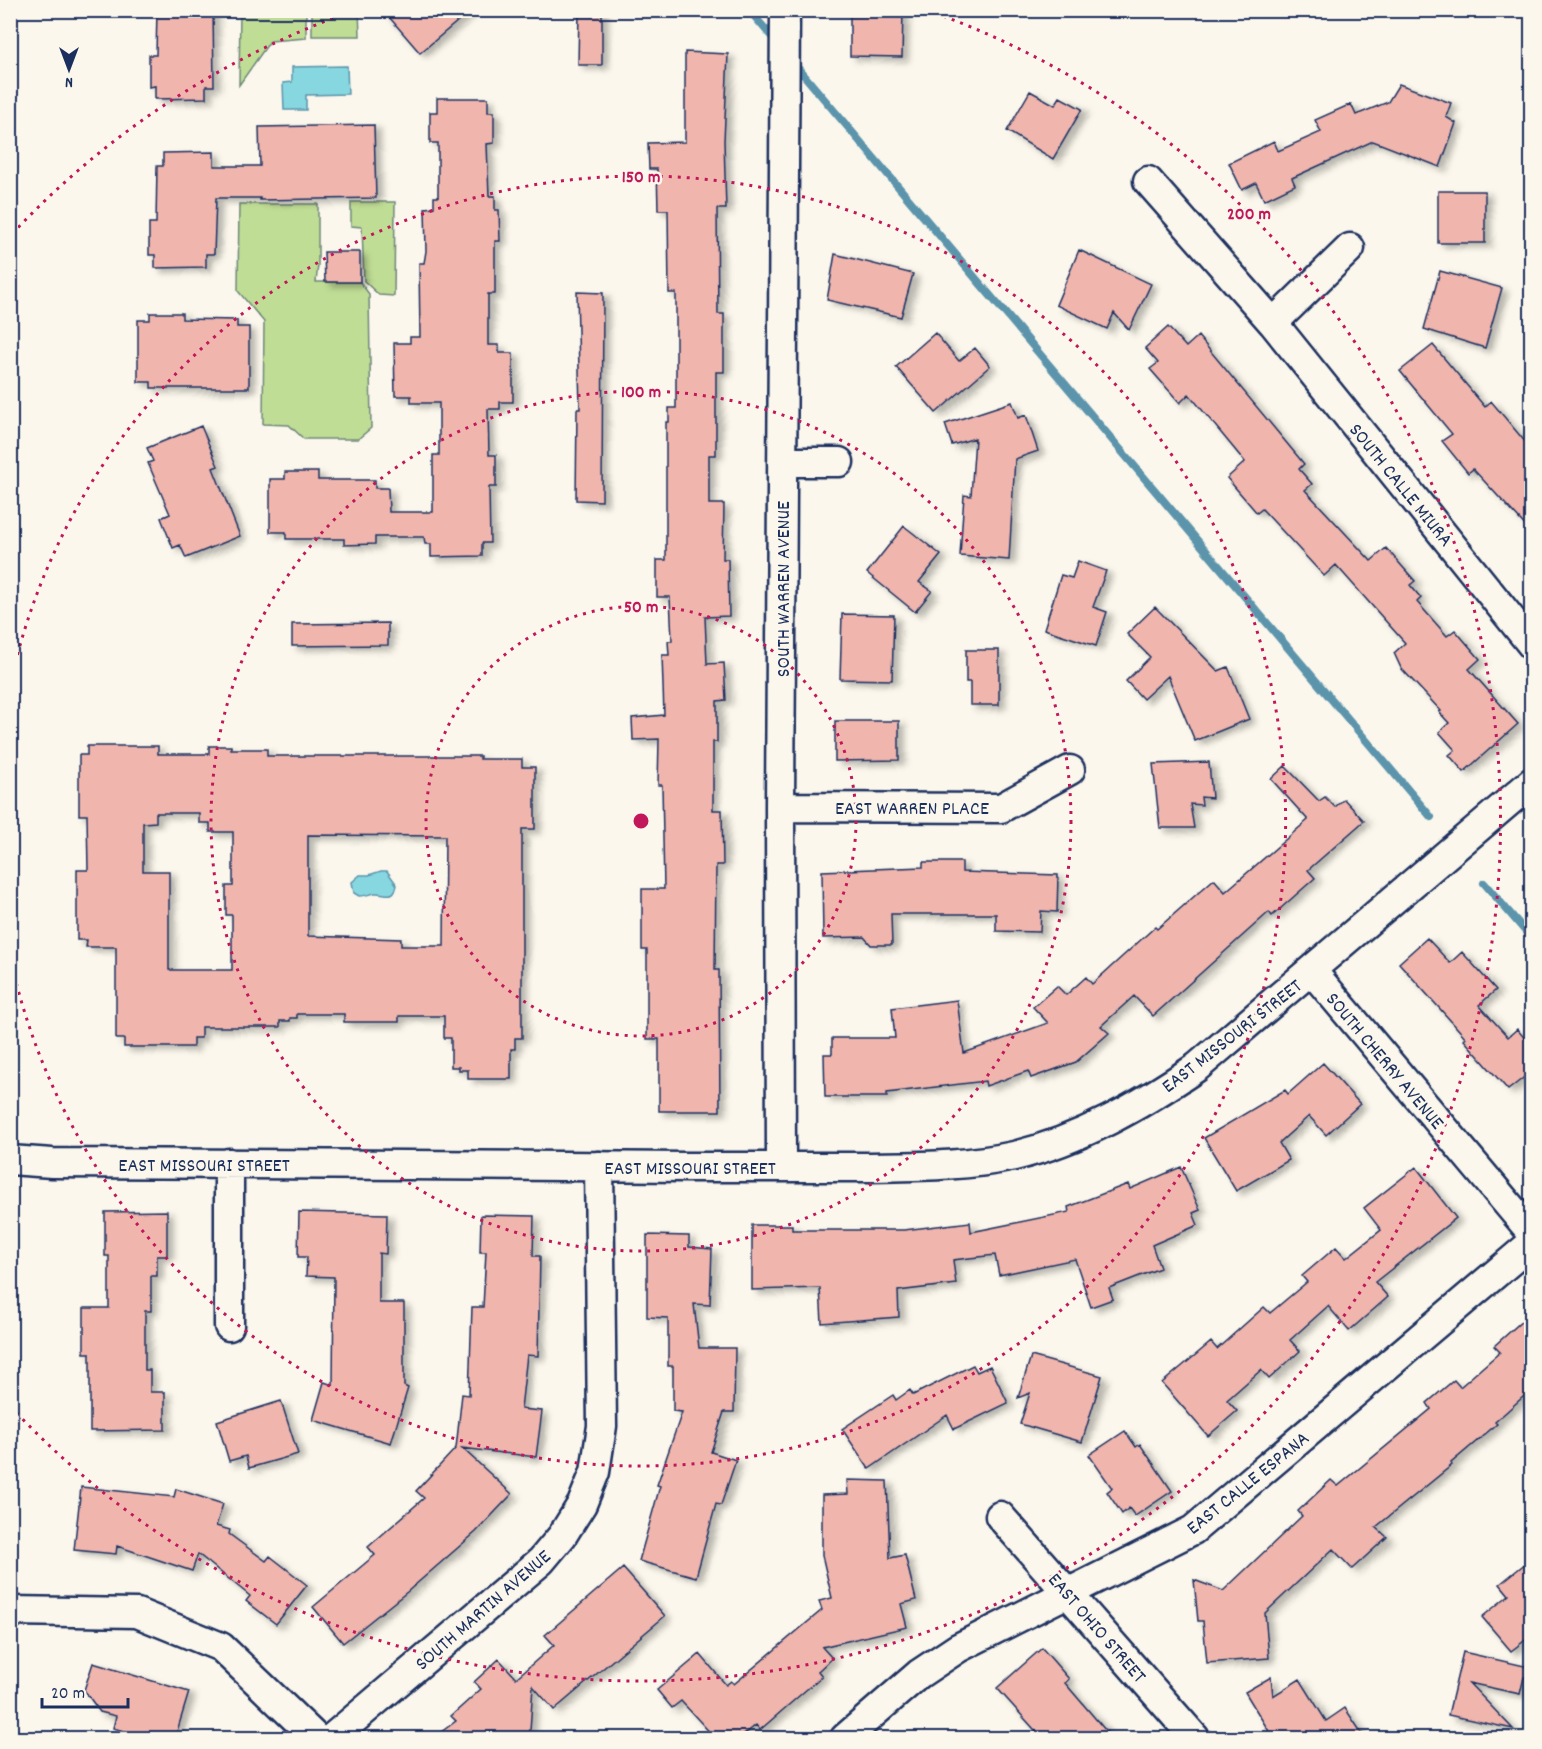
<svg xmlns="http://www.w3.org/2000/svg" width="1542" height="1749" viewBox="0 0 1542 1749" font-family="Dekko,sans-serif">
<style>
.green{fill:#c0dd95;stroke:#6e867a;stroke-width:1.5}
.water{fill:#86d7e0;stroke:#5b94ac;stroke-width:1.5}
.lines{fill:none;stroke-linecap:round;stroke-linejoin:round}
.stream{stroke:#5b94ac;stroke-width:8}
.building{fill:#f0b5ad;stroke:#1b2f5e;stroke-width:1.5;fill-rule:evenodd;filter:url(#shadow)}
.minor-casing{stroke:#1b2f5e;stroke-width:33}
.minor{stroke:#fbf7ec;stroke-width:28}
.ring{fill:none;stroke:#c2185b;stroke-width:3;stroke-dasharray:3 6}
.labels{text-anchor:middle;stroke-width:5;stroke-linejoin:round;paint-order:stroke}
.street-label{font-size:20px;fill:#1b2f5e;stroke:#fbf7ec}
.centre{fill:#c2185b;stroke:#fbf7ec;stroke-width:3}
.ring-label{font-size:18px;text-anchor:middle;font-weight:bold;fill:#c2185b;stroke:#fbf7ec;stroke-width:5;stroke-linejoin:round;paint-order:stroke}
</style>
<defs>
<filter id="shadow"><feDropShadow dx="6" dy="4" stdDeviation="3" flood-color="#0004"/></filter>
</defs>
<rect width="100%" height="100%" fill="#fbf7ec"/>
<filter id="ink" filterUnits="userSpaceOnUse"><feTurbulence type="fractalNoise" baseFrequency=".0167" numOctaves="2"/><feDisplacementMap in="SourceGraphic" scale="12" xChannelSelector="R" yChannelSelector="G"/><feConvolveMatrix kernelMatrix="1 2 1 2 8 2 1 2 1" color-interpolation-filters="sRGB"/></filter>
<g filter="url(#ink)">
<path class="green" d="M240,11h66v27l-36,3 -31,44z
M312,11h47l1,25h-48z
M351,202h44l-1,94 -15,-1 -15,-14 -2,-54 -11,-1z
M239,204h79v61l-2,17h44l9,12 2,134 -13,11h-54l-15,-14 -26,-1 1,-102 -26,-31z"/>
<path class="water" d="M347,66l1,28 -42,1v15h-22l-1,-27 9,-1v-15z
M381,871h6l10,14c-3,15 -12,7 -22,8 -5,1 -10,3 -16,3l-5,-3 -2,-11 8,-7h9z"/>
<g class="lines">
<path class="stream" d="M749,10l29,34
M792,61l639,756
M1484,883l48,56"/>
</g>
<path class="building" d="M157,10h56l1,76h-8v12l-51,1v-13l-6,1v-32h7z
M383,10h88l-51,43z
M579,10h23v55h-24z
M850,10h53l-1,47 -52,-1z
M685,52l43,2 -4,87 2,68h-9l1,105h6v58h-8v83h-7v49h15l-1,55h5l1,57 -24,1 2,47 17,-1 2,37 -9,1v41h-4v68h9l1,55h-7l-1,105h4l1,141h-61v-72h-12v-89h-5v-61h22l-2,-104h-4l1,-46 -26,1 -1,-22 32,-3 -2,-60h7l-1,-14h4l-2,-44h-13v-37h9v-138h3v-14h7v-115h-7l-1,-83h-10l-1,-41h-8l-1,-26 37,-1z
M1399,84l52,19 -5,14 10,6 -16,44 -67,-26 -81,37 3,7 -31,15 -8,-17 -14,7 -13,-27 45,-22 4,10 43,-19 -6,-12 36,-16 5,11 32,-13z
M1030,91l25,14 5,-8 22,12 -29,50 -46,-28z
M437,98h51v14h6v31l-7,1 2,52h6v14h4l1,31h-5v53h-7v51h11v8h14v49h-13v7h-12l1,46h7v32h-7l1,56h-8v13l-51,1v-13h-6l-1,-7h-49v7l-31,1v-6h-58v-7h-16v-53h15v-7h33v8h57v8h13l1,24h44v-57h6v-52h-28v-7h-16l-1,-53h16v-6h10l-1,-74h5l2,-12 -1,-43 9,-1v-10h4v-54h-8v-31h7z
M374,125l2,73 -116,2v-2h-44l-2,56h-8v13l-51,1v-13h-6v-32h7l1,-57h6v-13l51,-1v14h46l-1,-39z
M1438,191h47v52h-47z
M1079,250l72,34 -22,46 -15,-17 -7,16 -51,-24z
M324,252h36v30h-35z
M835,254l78,20 -12,43 -74,-17z
M1440,271l62,17 -17,60 -61,-19z
M577,292l26,1 -1,208 -26,-1 1,-91h3z
M150,313h32v6l55,1v7h12v61h-98v-6h-13v-62h12z
M1168,327l18,20 12,-11 106,128 -5,5 13,15 -7,6 66,71 15,-13 29,33 -5,4 11,13 -4,4 30,34 8,-6 25,29 -11,10 49,55 -54,48 -15,-17 6,-5 -16,-18 10,-9 -10,-11 2,-1 -40,-43 -7,-15 11,-10 -69,-78 -12,11 -62,-67 -5,4 -30,-35 18,-16 -56,-68 -9,9 -30,-34 8,-6 -13,-15z
M935,333l24,28 16,-13 15,18 -54,47 -40,-46z
M1433,345l52,62 6,-6 41,49v83l-59,-64 -5,4 -26,-32 10,-7 -52,-63z
M1012,402l6,16 8,-3 12,36 -23,8 -6,101 -49,-4 4,-61 7,1 4,-58 -23,7 -7,-21z
M201,426l17,40 -5,2 27,68 -54,22 -6,-13 -7,3 -12,-30 9,-4 -22,-51 5,-2 -6,-13z
M904,526l37,29 -22,27 13,9 -17,21 -48,-39z
M1078,561l28,10 -13,36 14,5 -11,34 -52,-17 17,-54 11,3z
M1155,607l63,64 10,-4 21,52 -54,22 -27,-65 -25,23 -17,-18 24,-24 -23,-23z
M842,614l52,1 -2,65 -52,-1z
M388,623v22l-96,1v-22z
M966,650h33v55h-29v-23h-4z
M835,721h64v39l-64,1z
M87,746h71v8h51v-8h22v3h36v7h213v3h42v8h13v62h-13v209h-7v11h-4v30h-43v-9h-9v-3h-8v-29h-7v-22h-45v6h-55v-8h-47v4h-7v3h-10v6h-79v11h-8v9h-69v-8h-8v-92h-30l1,-7h-10v-70h11l-1,-55h-8v-60h8zM156,813h43v10h11v9h23v54h-7v29h6v55h-63v-99h-26v-48l13,-1zM308,835l137,1 -1,110h-43v-7l-93,-3z
M1209,762l3,36 -11,-1 1,8 -12,-1 4,24h-34l-7,-64z
M1285,766l34,35 6,-4 10,10 9,-8 20,22 -56,49 7,8 -43,38 -3,-4 -116,104 -19,-20 -33,30 8,7 -33,29 -45,16 -3,-7 -42,15 -1,-5 -98,12v4h-62l-1,-43h8v-16h63l-3,-30 65,-8 7,53 84,-30 -15,-16 24,-21 9,9 20,-18 6,7 63,-57 2,2 57,-50 11,13 83,-72 -37,-41z
M923,862h39v10l96,3 -1,37 -16,-1 -1,21 -44,-1v-17h-105l1,31h-21l-7,-8 -41,1 -1,-67 101,-4z
M1427,938l23,25 12,-11 34,38 -17,15 29,32 9,-8 15,18v24l-24,19 -44,-50 2,-2 -67,-75z
M1323,1063l37,41 -34,31 -17,-19 -30,27 10,17 -53,31 -32,-53 81,-48 3,4z
M1181,1167l19,43 -7,3 5,12 -46,20 8,23 -51,20 4,11 -22,8 -16,-48 -76,16 -4,-20 -42,5 3,24 -58,7 1,26 -77,6 -2,-35 -68,2v-65h40v5h112l66,-8 1,10 98,-20 -1,-5 60,-23 2,5z
M1416,1167l40,51 -81,64 13,15 -39,34 -21,-25 -38,34 10,11 -31,28 -8,-9 -34,30 10,11 -29,25 -46,-53 49,-41 6,7 47,-42 6,6 37,-31 -5,-6 34,-29 10,11 35,-28 -17,-22z
M167,1211v45h-10v20h-6v35h-6v59h5v22h15v38l-75,1v-78h-6v-45h25v-52h-4v-44z
M299,1212l88,2 -1,40 -7,-1v50h25v83l4,2 -17,55 -78,-23 11,-38 9,3 1,-108 -28,-1 1,-19h-9z
M481,1215l53,1 -1,40h7l-2,100 -11,-1 -6,54 21,2 -6,46 -74,-9 50,46 -36,38 -69,60 -64,51 -30,-36 62,-52 -7,-8 56,-49 -8,-7 40,-43 6,-54 7,1 3,-88h11l3,-55h-6z
M647,1235l42,1v11l23,2 -2,56 -16,-1 5,44h36l-1,64h-10l-13,40 25,8 -15,45 -5,-1 -20,73 -57,-16 21,-75 -3,-1 25,-73 -9,-1v-45h-5v-48l-21,-1z
M1532,1312v77l-37,33 2,2 -46,39 1,2 -76,62 11,10 -35,32 -19,-20 -68,64 4,45 -62,5 -4,-42h-5l-4,-41 29,11 79,-75 -4,-5 33,-31 7,6 93,-77 -4,-6 27,-23 6,7 40,-35 -6,-6z
M1031,1356l71,20 -20,66 -62,-18 10,-31 -12,5z
M973,1365l4,7 13,-6 18,37 -54,26 -7,-14 -78,54 -27,-40 51,-34 3,5 14,-10 3,5z
M281,1401l17,53 -49,14 -3,-12 -17,5 -12,-40z
M1125,1431l11,16 4,-3 32,47 -37,25 -6,-8 -7,6 -15,-22 5,-4 -23,-33z
M847,1480l40,1 3,77 15,-3 11,45 -15,4 6,23 -85,20 10,11 -14,13 4,5 -62,54 -4,-5 -16,13h-25l-34,-37 -9,7 -15,-18 43,-36 26,31 5,-4 3,3 88,-74 -3,-9 13,-3 -10,-43v-60l26,-1z
M81,1487l93,10 2,-8 47,15 -7,22 14,4 -1,4 37,27 4,-5 37,29 -31,39 -30,-23 4,-5 -52,-42 -6,17 -75,-25 -1,8 -42,-4z
M1532,1558v77l-21,16 -29,-34 27,-22 -9,-11z
M623,1568l42,48 -111,94 -21,-24 -3,45 -9,7h-88l23,-17 -5,-5 30,-27 -7,-7 25,-23 17,19 38,-33 -9,-10z
M1042,1648l27,31 -4,4 47,55h-70l-45,-50z
M1463,1652l66,15 -1,10h-4l-4,17 -51,-11 44,46 -65,-14z
M93,1663l96,29 -14,46h-45l-2,-6 -15,-4 3,-12 -16,-4 -16,-22z
M1271,1677l2,19 27,-17 26,42 19,-13 20,30h-92l-28,-46z"/>
<g class="lines">
<defs>
<path id="minor" d="M1148,181l125,142 259,322
M1273,323l77,-75
M782,462h57
M780,807l221,1 69,-38
M1312,971l220,262
M10,1160l42,3c211,0 423,3 634,4 59,0 117,0 176,0 51,-1 102,0 152,-11 67,-16 127,-51 183,-89l335,-285
M229,1163v163
M781,1167l-1,-360 5,-797
M1000,1516l195,222
M10,1611l127,2 84,34 95,91
M332,1738l209,-177 21,-25 20,-32 13,-32 7,-46 -3,-260
M845,1738l74,-64 39,-26 235,-118 339,-287"/>
</defs>
<use href="#minor" class="minor-casing"/>
<use href="#minor" class="minor"/>
</g>
</g>
<g class="ring">
<circle cx="641" cy="821" r="215"/>
<circle cx="641" cy="821" r="430"/>
<path d="M11 681A645 645 0 1 1 11 961"/>
<path d="M12 234A860 860 0 0 1 347 13M935 13A860 860 0 1 1 12 1408"/>
</g>
<g class="labels">
<g class="street-label">
<text transform="translate(1402 484) rotate(51)" y="7">SOUTH CALLE MIURA</text>
<text transform="translate(782 589) rotate(-90)" y="7">SOUTH WARREN AVENUE</text>
<text x="912" y="814">EAST WARREN PLACE</text>
<text transform="translate(1231 1035) rotate(-38)" y="7">EAST MISSOURI STREET</text>
<text transform="translate(1386 1060) rotate(50)" y="7">SOUTH CHERRY AVENUE</text>
<text x="204" y="1171">EAST MISSOURI STREET</text>
<text x="690" y="1174">EAST MISSOURI STREET</text>
<text transform="translate(1247 1482) rotate(-39)" y="7">EAST CALLE ESPANA</text>
<text transform="translate(482 1609) rotate(-41)" y="7">SOUTH MARTIN AVENUE</text>
<text transform="translate(1098 1627) rotate(49)" y="7">EAST OHIO STREET</text>
</g>
</g>
<circle cx="641" cy="821" r="9" class="centre"/>
<g class="ring-label">
<text x="641" y="182">150 m</text>
<text x="1249" y="219">200 m</text>
<text x="641" y="397">100 m</text>
<text x="641" y="612">50 m</text>
</g>
<rect width="1542" height="1749" fill="none" stroke="#fbf7ec" stroke-width="36"/>
<rect x="18" y="18" width="1506" height="1713" fill="none" stroke="#1b2f5e" stroke-width="2" filter="url(#ink)"/>
<g transform="translate(69 69) rotate(180)" stroke="#fbf7ec" stroke-width="4.5" paint-order="stroke">
<path d="M0-4.5L10 22L0 15L-10 22Z" fill="#1b2f5e"/>
<text y="-9" font-size="16" font-weight="bold" text-anchor="middle" fill="#1b2f5e">N</text>
</g>
<path d="M42 1698v9h86v-9" fill="none" stroke="#1b2f5e" stroke-width="3"/>
<text x="51" y="1698" font-size="18" fill="#1b2f5e" stroke="#fbf7ec" stroke-width="4.5" paint-order="stroke">20 m</text>
</svg>
